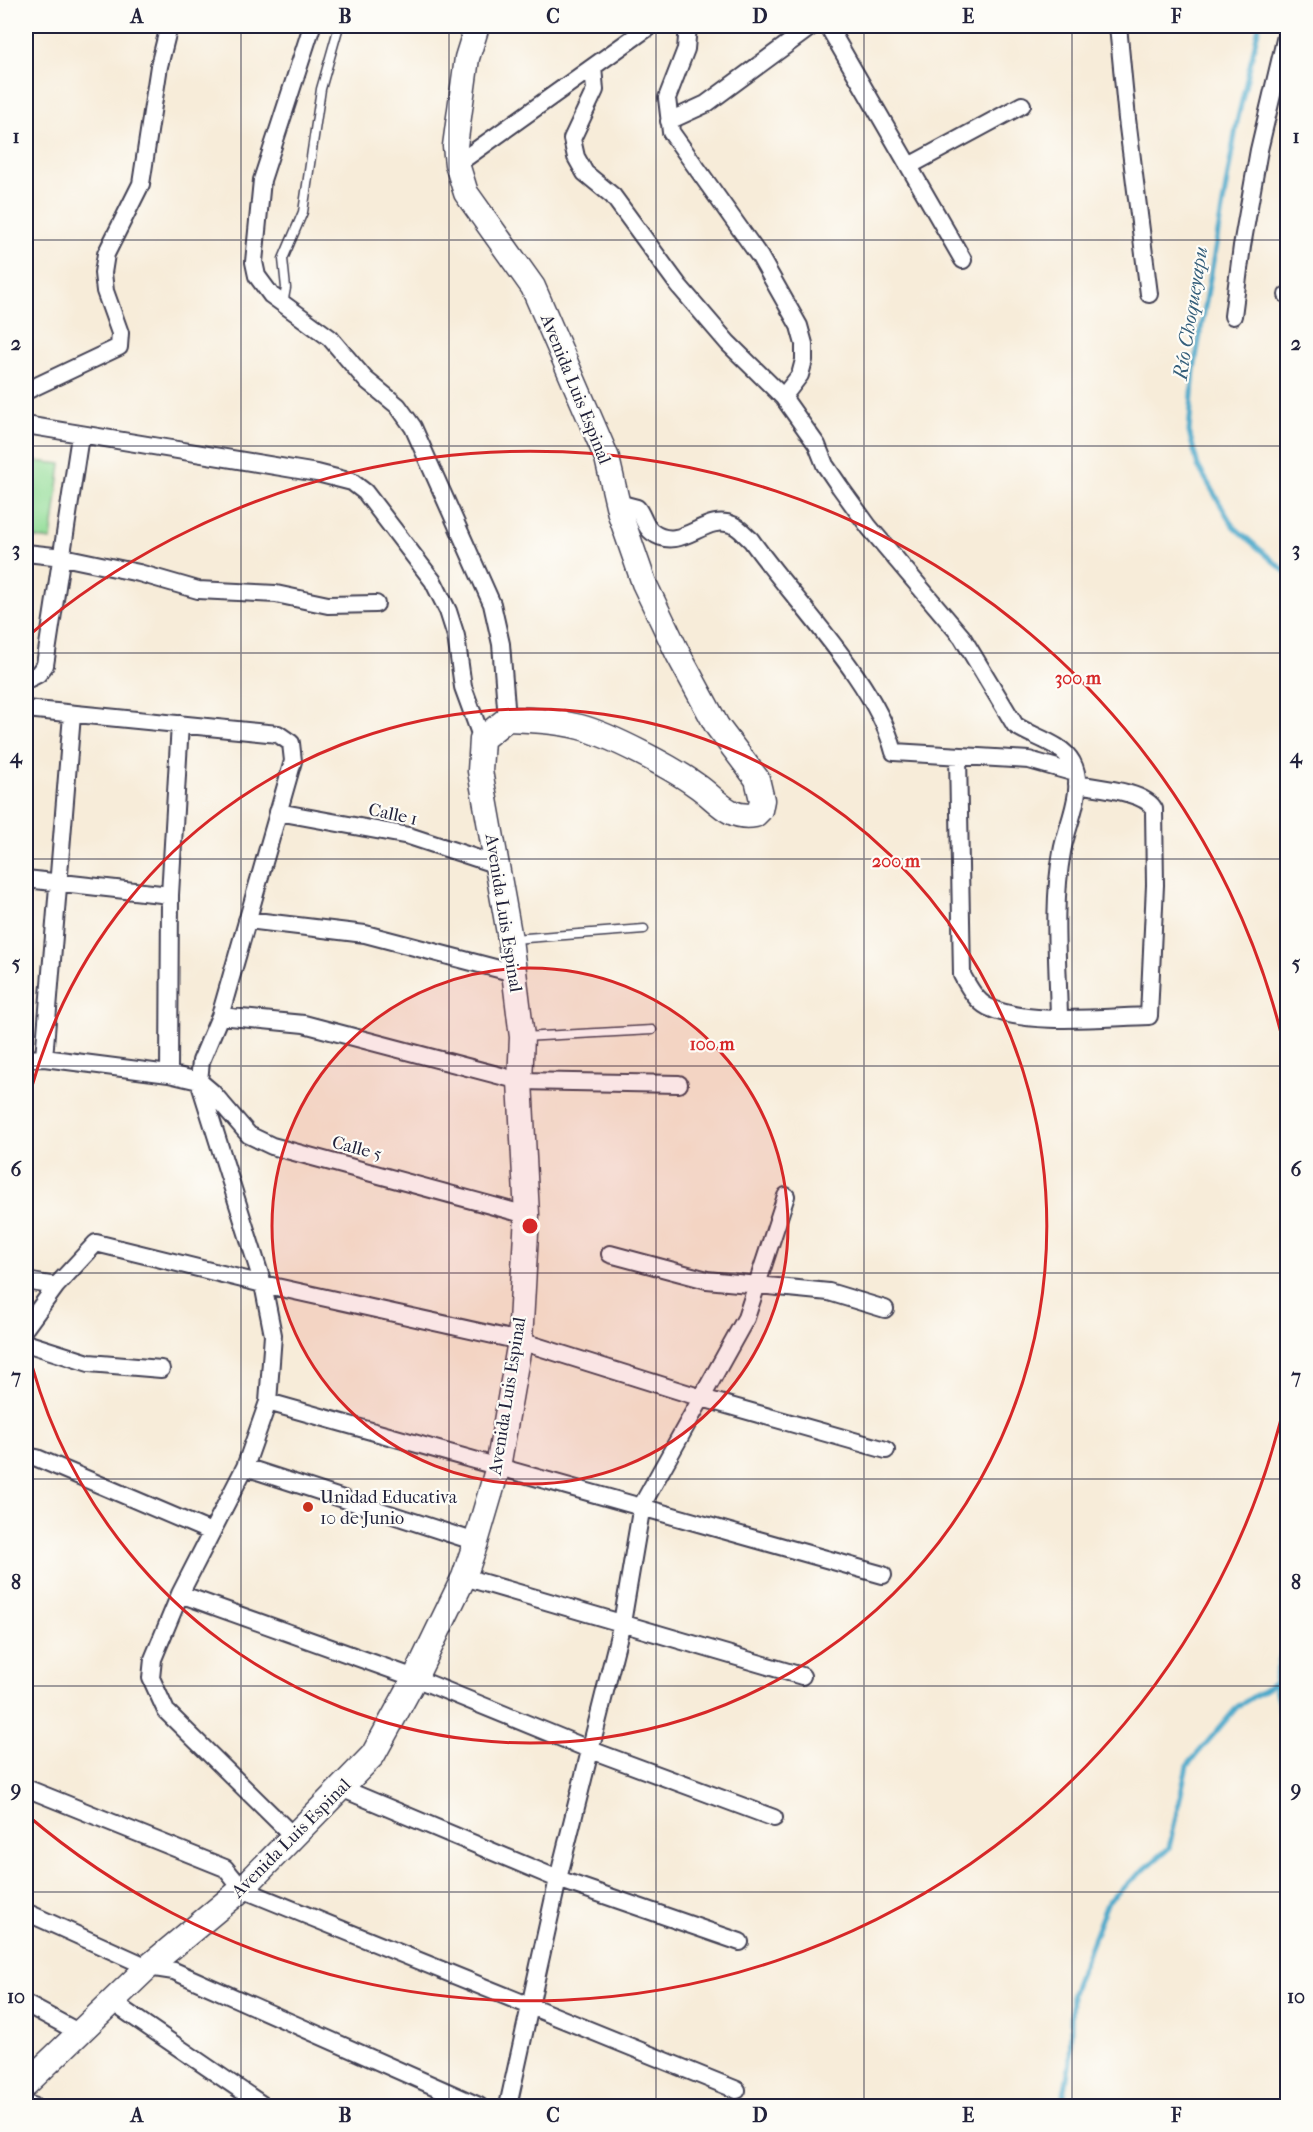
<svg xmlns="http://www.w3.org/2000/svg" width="1313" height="2132" viewBox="0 0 1313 2132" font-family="'IM FELL French Canon',serif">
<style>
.green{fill:#93dd98;stroke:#5a806a;stroke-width:1.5}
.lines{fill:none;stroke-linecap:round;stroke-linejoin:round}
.stream{stroke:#4ca9ca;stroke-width:5}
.lane-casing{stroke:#424053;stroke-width:11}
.street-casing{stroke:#424053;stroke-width:20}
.secondary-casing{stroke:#424053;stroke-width:27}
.lane{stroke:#fff;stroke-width:8}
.street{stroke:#fff;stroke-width:16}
.secondary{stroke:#fff;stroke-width:24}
.grid{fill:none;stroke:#22223b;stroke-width:1.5;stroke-opacity:0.55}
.ring{fill:none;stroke:#d62828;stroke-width:3}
.poi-dot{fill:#c8321e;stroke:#fdfcf7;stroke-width:2}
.labels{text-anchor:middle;stroke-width:4.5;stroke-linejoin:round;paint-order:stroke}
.street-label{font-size:18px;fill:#22223b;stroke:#fdfcf7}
.poi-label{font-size:18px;fill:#22223b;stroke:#fdfcf7;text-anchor:start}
.water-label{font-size:20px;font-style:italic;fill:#355f7b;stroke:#fdfcf7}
.centre{fill:#d62828;stroke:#fdfcf7;stroke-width:3}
.ring-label{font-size:18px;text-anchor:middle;font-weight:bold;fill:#d62828;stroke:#fdfcf7;stroke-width:4.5;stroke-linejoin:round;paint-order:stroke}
.neatline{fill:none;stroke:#22223b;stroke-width:2}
.grid-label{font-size:20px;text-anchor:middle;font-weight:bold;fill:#22223b}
</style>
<rect width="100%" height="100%" fill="#fdfcf7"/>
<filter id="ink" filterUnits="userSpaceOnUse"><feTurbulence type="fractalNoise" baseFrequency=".0167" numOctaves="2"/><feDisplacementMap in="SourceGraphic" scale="12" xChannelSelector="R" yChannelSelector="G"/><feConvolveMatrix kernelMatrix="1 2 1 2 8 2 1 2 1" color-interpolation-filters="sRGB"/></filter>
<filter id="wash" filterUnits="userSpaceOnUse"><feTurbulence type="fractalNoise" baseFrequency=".008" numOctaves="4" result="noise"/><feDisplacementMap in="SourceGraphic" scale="24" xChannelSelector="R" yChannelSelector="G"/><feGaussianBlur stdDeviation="1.35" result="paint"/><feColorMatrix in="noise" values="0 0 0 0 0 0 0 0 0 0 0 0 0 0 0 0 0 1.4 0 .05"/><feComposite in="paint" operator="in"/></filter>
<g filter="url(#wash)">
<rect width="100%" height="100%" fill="#f7ecd9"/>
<path class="green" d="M26,460l35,4 -10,76 -25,-3z"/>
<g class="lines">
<path class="stream" d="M1259,26l-22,96 -22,128 -21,119 -5,63 9,34 35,60 55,48
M1274,1684l8,33 6,6
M1062,2106l8,-44 2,-69 36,-92 61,-53 18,-82 51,-60 36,-22 14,-58"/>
</g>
</g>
<g filter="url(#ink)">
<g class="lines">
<defs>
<path id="lane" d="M283,304l3,-16 -3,-29 20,-47 18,-123 18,-63
M513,939l131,-10
M523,1037l129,-7"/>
<path id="street" d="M312,26l-50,154 -8,82 3,14 14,19 59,43 35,41 33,27 15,21 79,177 9,40 6,75
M688,26l-2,23 -19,49 4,34 89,125 39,69 5,18v16l-4,15 -17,22
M828,26l135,234
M1118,26l9,93 22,175
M593,67l2,23 -23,49 4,18 9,16 28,23 66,90 49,57 55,54 34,48 8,20 15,22 29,40 93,110 53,88c17,12 47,18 57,37 15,27 -6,64 -10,90 -10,54 -4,111 -3,166
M669,121l37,-17 106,-78
M457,164l193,-138
M909,166l113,-61
M1287,295h1
M1233,316l9,-70 17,-96 29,-123
M26,391l93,-44 1,-14 -15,-42 -2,-18 3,-19 35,-70 18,-118 10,-40
M26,425l291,48 35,9 13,10 68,89 15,30 8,25 7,51 19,52
M618,503l19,5c6,7 7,18 15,24 29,22 53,-20 81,-7 7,3 12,10 18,15 43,61 125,142 143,212l135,8 46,13
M26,553l37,4 76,16 59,17 78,4 52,11 48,-1
M26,680l12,-6 7,-9 35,-229
M26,709l252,25 13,9 2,18 -73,255 -19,45 -2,20 64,203 10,51 -5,67 -23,65 -65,127 -27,65 -2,19 15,33 127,125
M958,756l4,219c6,11 14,26 26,32 39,19 117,10 161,9l6,-131 -1,-76c-9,-18 -57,-21 -77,-25
M278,812l131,24 88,29
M26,879l144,16
M247,920l118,14 149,39
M220,1016l84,8 216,57 159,3
M44,1058l28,-343
M26,1059l18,-1 125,16 30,7 13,11 37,43 23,11 255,69
M169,1074l1,-179 10,-171
M610,1254l97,26 122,12 56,17
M26,1281l30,5
M26,1327l30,-41 40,-43 167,41 257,57 182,57 184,52
M26,1343l63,20 72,6
M268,1402l615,173
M26,1456l11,2 174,74
M245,1467l231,75
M464,1577l338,99
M180,1594l235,84 176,72 183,68
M26,1788l199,80 17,21 495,201
M341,1788l217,91 182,63
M26,1912l122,55 26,4 305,135
M112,2002l152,104
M26,2004l54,29
M26,2105l7,1
M508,2106l50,-227 64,-256 20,-118 104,-187 40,-122"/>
<path id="secondary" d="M26,2084l122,-117 94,-78 131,-134 42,-77 49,-101 12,-35 22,-75 22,-126 7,-126 -7,-134 2,-44 -12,-98 -30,-168 2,-32 25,-20c24,1 49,2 73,8 30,8 91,40 116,58 21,14 32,35 59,30l5,-5 2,-10 -5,-21 -40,-53 -39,-72 -34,-71 -24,-69 -13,-56 -74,-171 -67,-94 -9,-29 -2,-18 12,-88 10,-32"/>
</defs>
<use href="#lane" class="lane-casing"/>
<use href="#street" class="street-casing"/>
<use href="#secondary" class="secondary-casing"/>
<use href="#lane" class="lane"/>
<use href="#street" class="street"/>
<use href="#secondary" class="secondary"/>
</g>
</g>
<path class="grid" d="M241,26v2080M449,26v2080M656,26v2080M864,26v2080M1072,26v2080M26,240h1262M26,446h1262M26,653h1262M26,859h1262M26,1066h1262M26,1273h1262M26,1479h1262M26,1686h1262M26,1892h1262"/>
<circle cx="530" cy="1226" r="258" fill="#d62828" fill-opacity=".12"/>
<g class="ring">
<circle cx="530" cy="1226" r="258"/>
<path d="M26 1110A517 517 0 1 1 26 1342"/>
<path d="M1287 1394A775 775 0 0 1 27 1815M27 637A775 775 0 0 1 1287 1058"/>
</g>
<circle class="poi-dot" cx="308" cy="1507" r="6"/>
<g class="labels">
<g class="street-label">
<text transform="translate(576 389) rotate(68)" y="6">Avenida Luis Espinal</text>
<text transform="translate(393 814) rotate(12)" y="6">Calle 1</text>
<text transform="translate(504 913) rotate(81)" y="6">Avenida Luis Espinal</text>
<text transform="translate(357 1148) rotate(15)" y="6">Calle 5</text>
<text transform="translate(507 1396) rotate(-81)" y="6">Avenida Luis Espinal</text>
<text transform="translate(291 1838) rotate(-45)" y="6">Avenida Luis Espinal</text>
</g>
<g class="poi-label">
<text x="320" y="1503">Unidad Educativa<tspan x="320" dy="21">10 de Junio</tspan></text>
</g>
<g class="water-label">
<text transform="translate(1190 313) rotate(-81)" y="7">Río Choqueyapu</text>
</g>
</g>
<circle cx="530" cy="1226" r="9" class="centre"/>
<g class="ring-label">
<text x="1078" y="684">300 m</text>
<text x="896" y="867">200 m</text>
<text x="712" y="1050">100 m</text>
</g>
<rect width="1313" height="2132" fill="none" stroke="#fdfcf7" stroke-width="66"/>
<rect x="33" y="33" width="1247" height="2066" class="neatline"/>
<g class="grid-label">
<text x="137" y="23">A</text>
<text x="345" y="23">B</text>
<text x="553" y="23">C</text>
<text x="760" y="23">D</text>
<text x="968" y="23">E</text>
<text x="1176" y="23">F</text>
<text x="16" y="143">1</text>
<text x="1296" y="143">1</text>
<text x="16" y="350">2</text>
<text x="1296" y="350">2</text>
<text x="16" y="556">3</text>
<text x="1296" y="556">3</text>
<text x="16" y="763">4</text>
<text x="1296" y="763">4</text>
<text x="16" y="970">5</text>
<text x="1296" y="970">5</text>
<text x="16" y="1176">6</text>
<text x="1296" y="1176">6</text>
<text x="16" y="1383">7</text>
<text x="1296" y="1383">7</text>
<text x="16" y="1589">8</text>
<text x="1296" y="1589">8</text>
<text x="16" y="1796">9</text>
<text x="1296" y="1796">9</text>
<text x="16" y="2003">10</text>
<text x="1296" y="2003">10</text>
<text x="137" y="2122">A</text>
<text x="345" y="2122">B</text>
<text x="553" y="2122">C</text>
<text x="760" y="2122">D</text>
<text x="968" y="2122">E</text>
<text x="1176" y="2122">F</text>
</g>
</svg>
